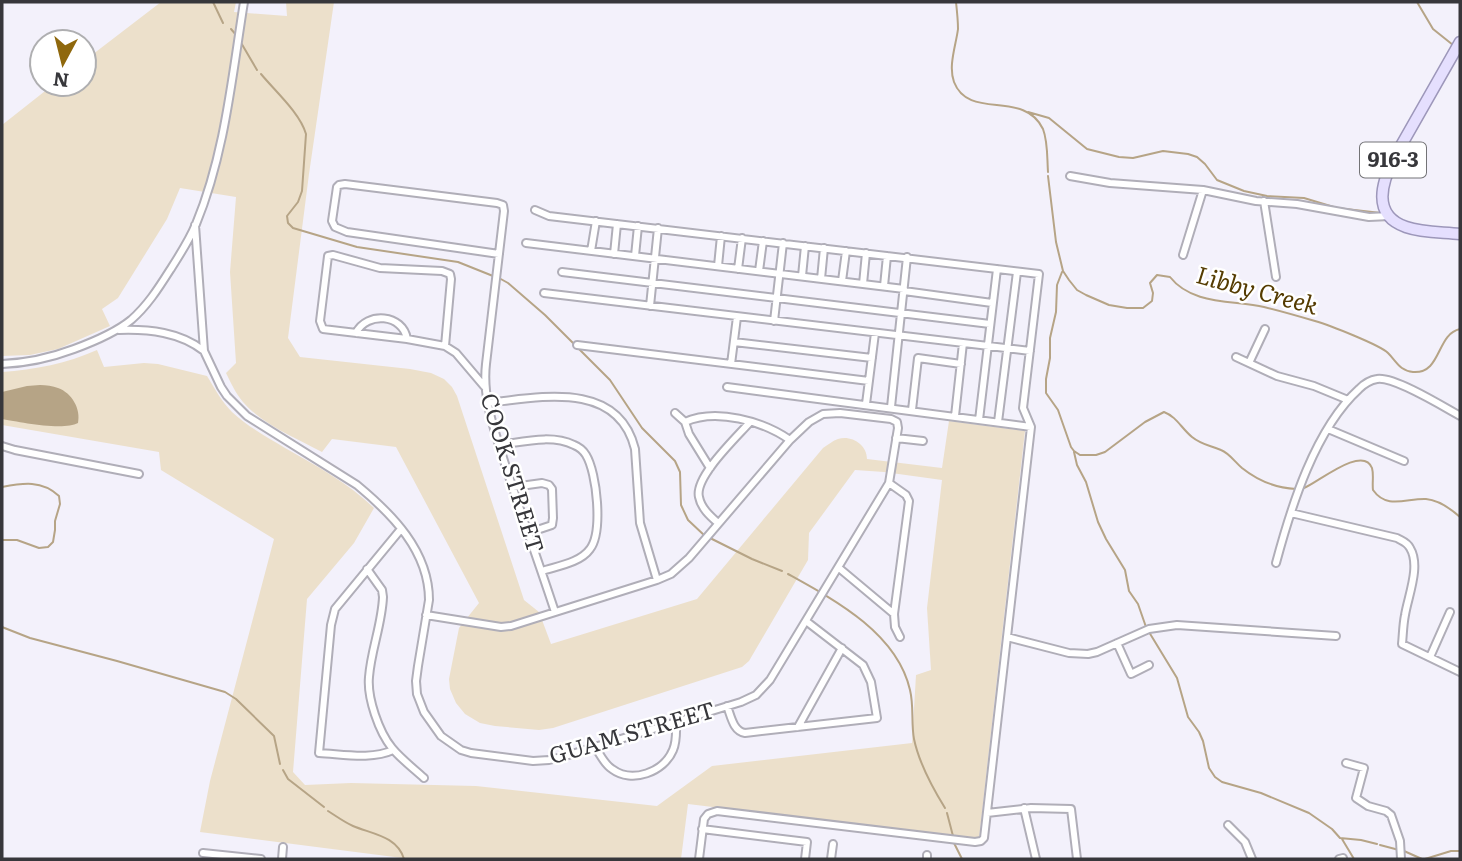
<svg xmlns="http://www.w3.org/2000/svg" width="1462" height="861" viewBox="0 0 1462 861" font-family="Literata,serif">
<style>
.green{fill:#ece0cb}
.water{fill:#b6a486}
.lines{fill:none;stroke-linecap:round;stroke-linejoin:round}
.stream{stroke:#b6a486;stroke-width:2}
.street-casing{stroke:#b0aeb8;stroke-width:10}
.primary-casing{stroke:#9d97ba;stroke-width:13}
.street{stroke:#fff;stroke-width:6}
.primary{stroke:#e5dffe;stroke-width:10}
.labels{text-anchor:middle;stroke-width:5;stroke-linejoin:round;paint-order:stroke}
.shield{fill:#fff;stroke:#737376;stroke-width:2}
.shield-label{font-size:21px;font-weight:bold;fill:#37373b}
.street-label{font-size:23px;fill:#37373b;stroke:#fff}
.water-label{font-size:24px;font-style:italic;fill:#553c02;stroke:#fff}
</style>
<rect width="100%" height="100%" fill="#f3f1fb"/>
<path class="green" d="M161,2h75l-2,10 53,4 -1,-14h48l-25,172 -21,164 12,19 110,12 21,4 13,6 8,8 5,9 67,204 15,12 12,32 146,-45 126,-151c5,-3 9,-7 15,-9 14,-4 29,6 29,20l75,9 7,-47 76,10 -46,408 -291,-35 -7,55h-271l-210,-27 10,-51 64,-242 -113,-69 -2,-18 -157,-27v-53c32,-2 66,-9 95,-22l7,17 40,-4 14,1 49,12c8,13 15,26 25,36 16,15 35,25 53,36 32,18 63,35 89,60l-20,35 -47,56 -14,173 12,13 46,-2 125,3 181,20 55,-40 200,-23 4,-68 15,-5 -4,-62 15,-128 -58,-8 -29,-2 -46,63 -1,27 -59,101 -7,6 -189,61 -14,2 -44,-4 -15,-3 -15,-9 -9,-11 -6,-14 -1,-10 10,-51 20,-25 -83,-156 -64,-8 -10,13c-26,-14 -59,-27 -79,-50 -7,-8 -12,-19 -17,-29l10,-10 -6,-91 6,-75 -56,-9 -13,31 -49,79 -16,11 8,17 -52,23 -28,6 -28,1v-231l52,-41h30v-23z"/>
<path class="water" d="M40,385c6,0 13,1 18,3 14,5 23,21 20,35 -15,8 -59,-1 -76,-4v-27l25,-6z"/>
<g class="lines">
<path class="stream" d="M213,2l10,21
M956,2c1,9 2,18 2,27 -2,16 -10,37 -4,53 15,39 70,7 89,47 5,13 4,29 5,43
M1417,2l16,27 20,16
M231,29l6,7
M240,41l17,29
M261,74c14,17 39,39 45,60l-4,57 -4,11 -11,14 1,7 5,5 64,19 101,15 35,14
M1028,112l21,6 38,31 32,8 14,1 30,-7 25,3 9,3 8,7 12,16 27,11 23,5 37,2 33,10 44,5
M1048,176l8,66 7,29 6,9 8,10 9,5 23,10 18,3h16l9,-7 1,-8 -3,-10 7,-8 13,2c22,28 62,23 94,30 17,4 34,9 51,14 14,4 65,24 73,32 9,9 12,18 25,19 29,2 23,-38 47,-43
M1062,272l-5,13 -1,27 -6,26v20l-4,21v14l12,17 13,37 3,4 6,4h16l9,-3 40,-30 19,-10c13,5 17,16 28,25 10,8 17,8 29,13 8,3 14,12 21,18 15,12 34,20 54,21
M499,278l9,5 37,32 65,65 32,48 33,33 5,11 1,33 7,15 17,16
M1074,452l3,13 9,17 12,40 8,17 19,31 4,21 9,13 8,23
M2,487c21,-4 40,-7 57,9l1,8 -5,17v9l-2,12 -5,5 -9,1 -22,-8h-15
M1304,488c12,-4 59,-44 68,-20 2,7 0,15 1,22 14,20 34,8 53,9 12,1 25,10 34,18
M710,538l42,21 30,12
M788,574c47,26 109,59 122,116 4,16 1,33 4,49 5,24 18,48 31,69
M2,627l28,11 87,23 108,31 11,7 38,37 6,28
M1149,632l28,46 11,39 11,15 4,9 6,27 6,9 7,5 39,11 48,20 23,16 8,9 21,2 16,4
M283,770l5,9 36,28
M328,811c8,5 16,11 25,15 19,8 44,10 51,33
M947,813l6,23
M1342,839l12,20
M954,843l8,16
M1380,845l19,5
M1404,851l18,8
M1425,859l26,-8h9"/>
<defs>
<path id="street" d="M1070,176l40,7 93,7 53,11 41,3 72,13 21,-1
M1264,201l12,76
M535,210l14,6 490,58 -16,134 8,19 -47,411 -3,3 -6,1 -258,-31 -9,3 -4,5 -5,40
M195,225l9,126 17,36 6,9 20,20 110,69c35,29 72,66 72,115l-11,66 -2,15 1,13 7,18 17,24 20,14 10,3 62,8 16,-1 13,-3 179,-55 15,-7 14,-15 119,-197 9,-55 -1,-6 -6,-3 -51,-6 -17,1 -14,8 -19,18 -101,118 -18,16 -14,6 -146,46 -10,1 -75,-12
M526,243l378,46
M591,251l5,-30
M499,254l-152,-22 -12,-5 -3,-6 5,-34 2,-2 6,-1 152,19 6,2 1,6 -18,153c-4,34 9,68 19,100 16,50 34,99 50,148
M614,254l3,-30
M1183,255l20,-65
M635,256l3,-30
M718,266l3,-30
M738,269l4,-31
M759,271l4,-30
M562,272l428,52
M802,276l3,-30
M821,279l3,-31
M842,281l4,-30
M863,284l3,-31
M884,286l3,-30
M904,291l88,12
M544,293l486,58
M650,306l8,-78
M774,321l9,-78
M119,330c30,-1 61,2 85,21
M356,333c11,-22 47,-19 51,6
M734,342l138,16
M577,345l292,36
M445,346l6,-67 -1,-5 -8,-3 -62,-3 -47,-13 -5,1 -8,65 3,8 84,10 38,7 11,7 28,33
M1236,357l41,19 37,10 34,14
M1249,363l16,-34
M2,364c25,-1 48,-6 72,-15 19,-7 41,-16 57,-29 16,-14 27,-31 39,-50 9,-14 19,-29 26,-46 29,-70 36,-148 48,-222
M731,364l6,-47
M727,387l304,40
M487,403c53,-6 131,-23 148,46l5,74 17,57
M866,404l9,-71
M891,407l16,-150
M912,410l6,-52 43,6
M675,413l10,9 4,12 21,34
M955,416l8,-73
M979,420l18,-151
M685,422c31,-14 78,-1 105,18
M998,422l19,-150
M1328,429l76,32
M896,438l27,3
M499,445c24,-3 52,-11 75,0 5,2 9,5 12,10 11,18 17,77 4,94 -10,14 -33,17 -48,22
M2,446l13,4 124,24
M889,483l17,12 3,6 -15,113 1,13 5,10
M513,487l29,-4 7,2 3,4 1,29 -1,7 -24,8
M1291,513l106,25c5,3 10,4 13,10 11,18 -2,48 -5,67 -2,10 -2,19 -3,29l58,28
M718,523c-8,-7 -17,-15 -19,-26 -5,-20 38,-60 51,-75
M1276,563c15,-56 39,-134 83,-174 5,-5 11,-9 18,-10 17,-3 67,28 83,37
M839,568l55,46
M367,569l15,21 1,7c-1,27 -12,53 -14,80 -2,21 10,55 23,71 9,11 21,20 32,30
M1007,637l62,16 19,1 9,-2 52,-23 28,-4 159,11
M1117,643l14,31 18,-9
M1430,657l20,-45
M727,706c4,10 6,25 18,27l132,-15 -6,-36 -8,-17 -57,-44
M798,727l44,-79
M595,747c5,7 9,17 17,22 20,15 52,3 61,-19 4,-9 3,-19 3,-28
M393,750c-21,10 -51,4 -74,3l12,-128 4,-16 66,-80
M1346,763l18,5 -8,30 12,8 18,5 5,4 9,26 1,18
M1024,808l12,51
M987,813l44,-5 40,1 6,50
M1228,825l17,17 7,17
M702,829l105,13 -2,17
M203,853l58,6
M282,859l1,-12
M831,859l2,-15
M927,859v-4
M1339,859l4,-1"/>
<path id="primary" d="M1460,42l-66,116c-12,24 -23,57 12,69 17,6 37,5 54,7"/>
</defs>
<use href="#street" class="street-casing"/>
<use href="#primary" class="primary-casing"/>
<use href="#street" class="street"/>
<use href="#primary" class="primary"/>
</g>
<g class="labels">
<rect class="shield" x="1360" y="142.5" width="66" height="35" rx="5"/>
<g class="shield-label">
<text x="1393" y="167">916-3</text>
</g>
<g class="street-label">
<text transform="translate(512 473) rotate(73)" y="8">COOK STREET</text>
<text transform="translate(632 733) rotate(-16)" y="8">GUAM STREET</text>
</g>
<g class="water-label">
<text transform="translate(1257 291) rotate(15)" y="8">Libby Creek</text>
</g>
</g>
<rect width="1462" height="861" fill="none" stroke="#37373b" stroke-width="7"/>
<g transform="translate(63 63) rotate(187)"><circle r="33" fill="#ffffff" stroke="#afafb1" stroke-width="2"/>
<path d="M0-5L12 26L0 18L-12 26Z" fill="#8f680d"/>
<text y="-10" font-size="19" font-weight="bold" text-anchor="middle" fill="#37373b">N</text>
</g>
</svg>
